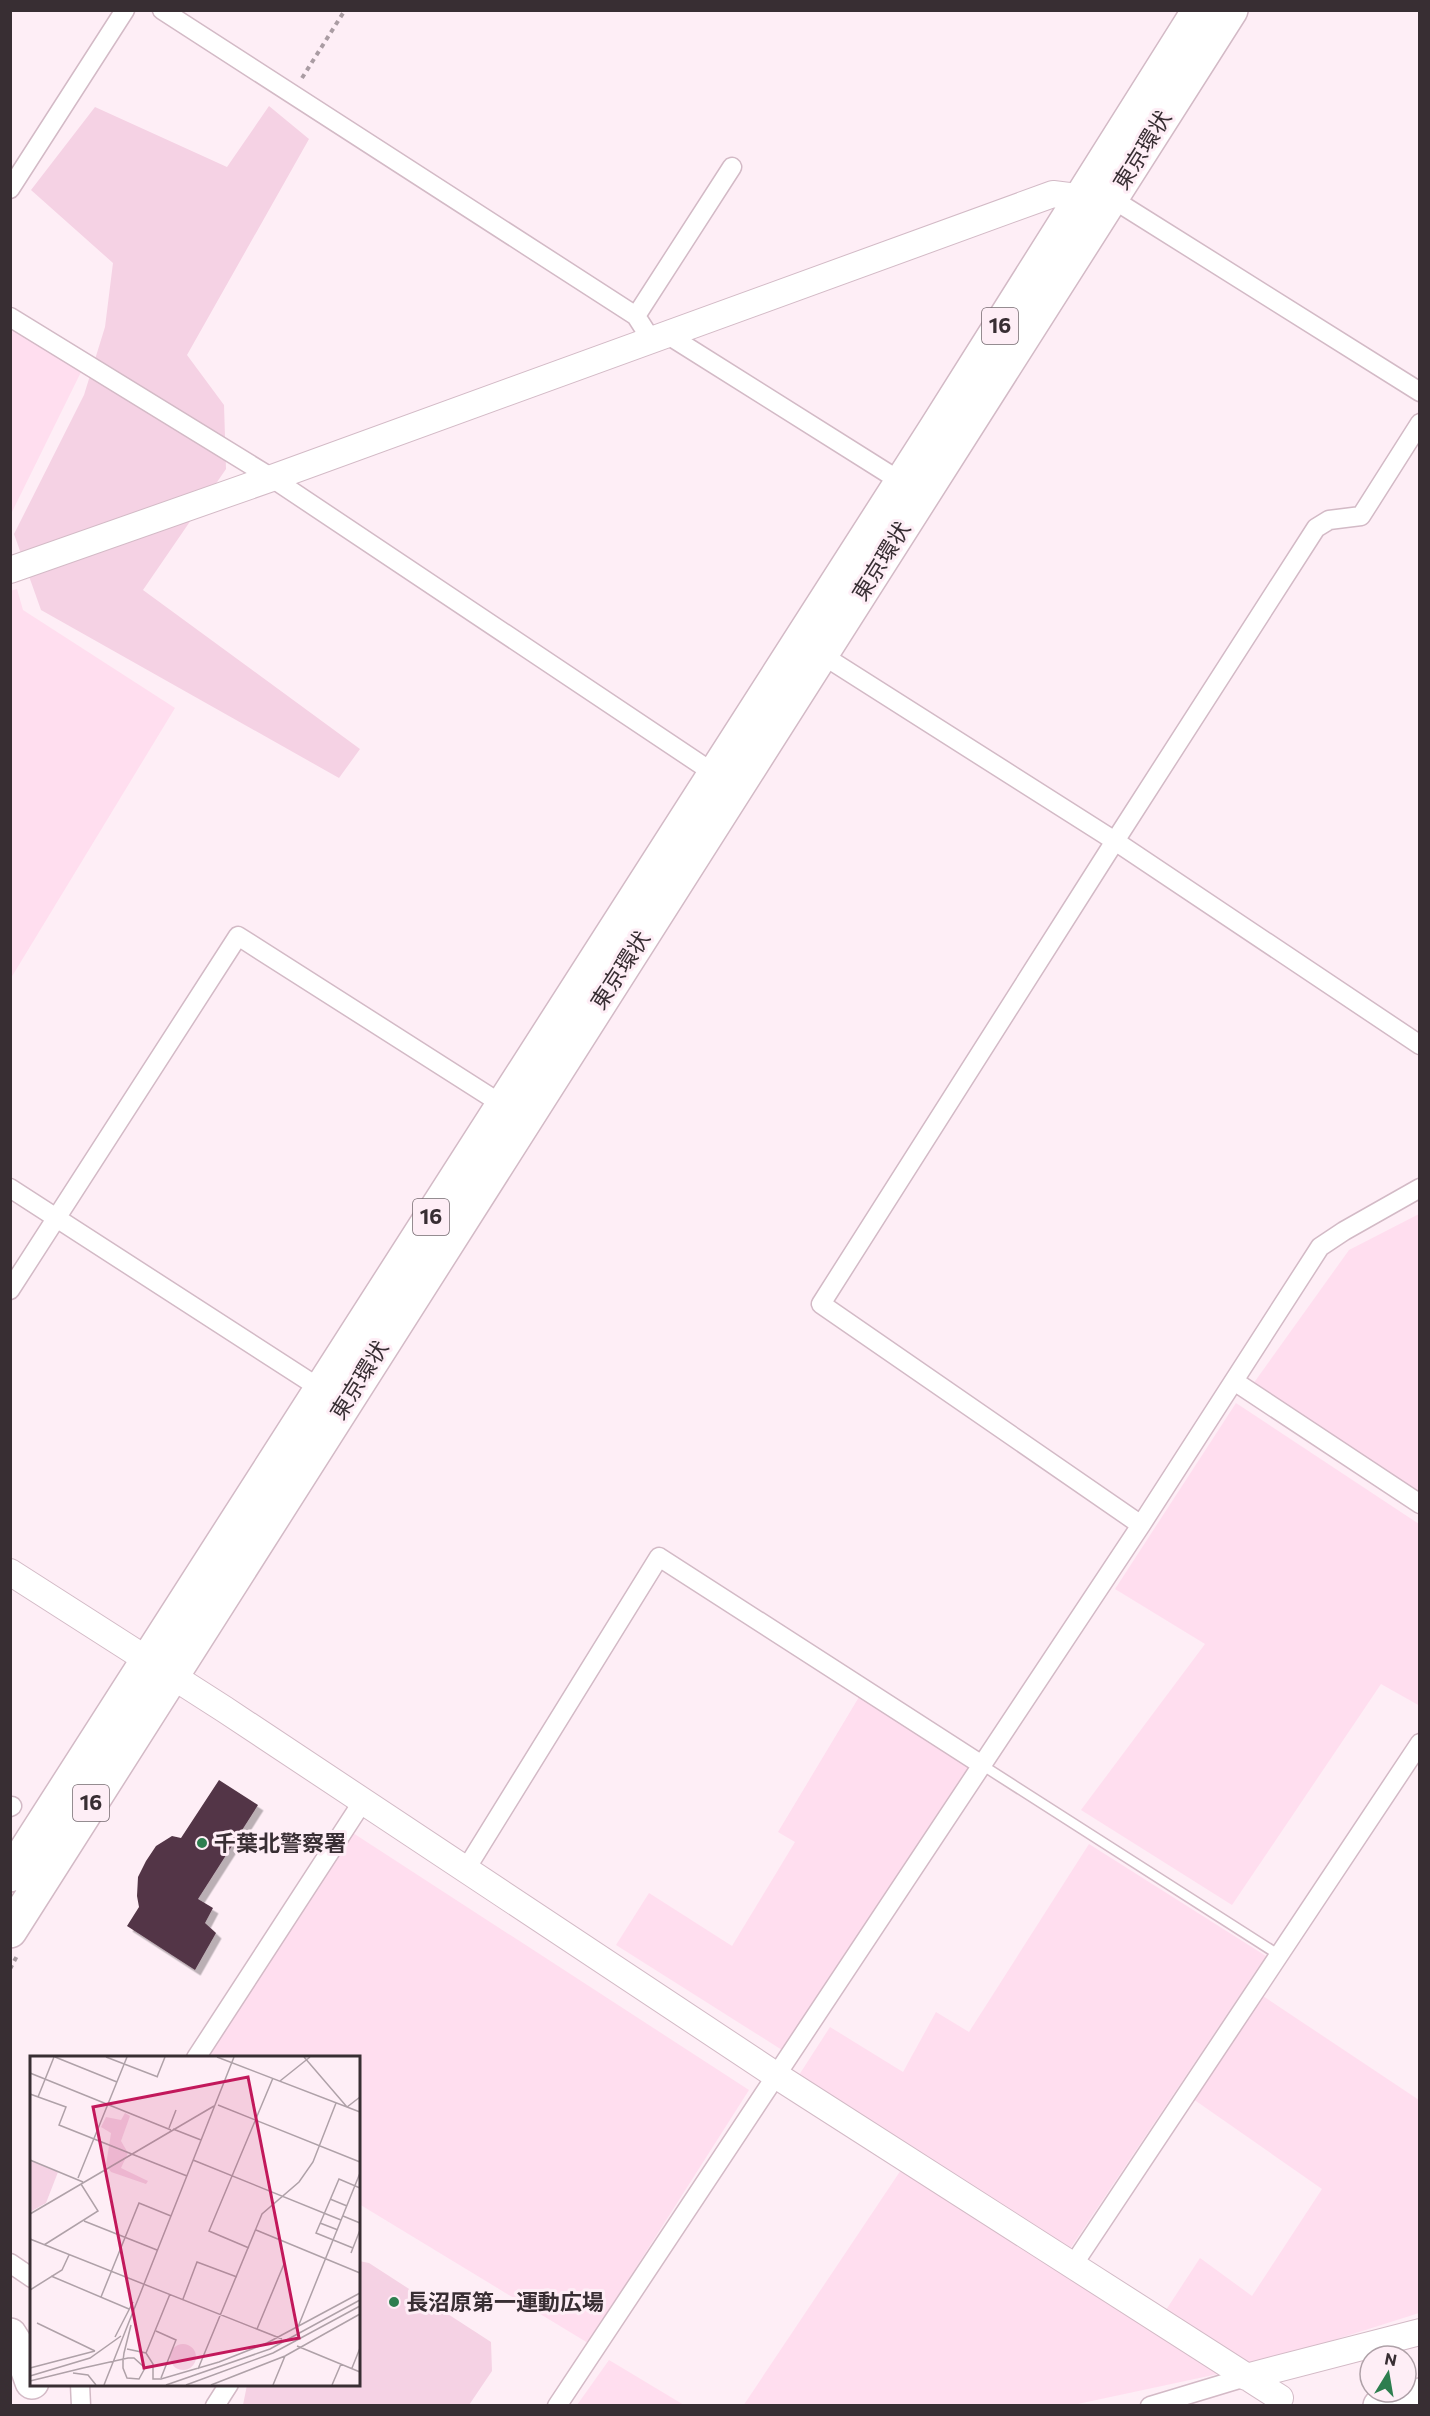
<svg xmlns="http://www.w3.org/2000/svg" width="1430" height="2416" viewBox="0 0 1430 2416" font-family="Commissioner,'Noto Sans JP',sans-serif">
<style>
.built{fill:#ffdeef}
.green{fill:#f5d2e4}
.building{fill:#533646;filter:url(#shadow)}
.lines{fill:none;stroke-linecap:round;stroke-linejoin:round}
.lane-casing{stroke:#d3bac6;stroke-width:12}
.street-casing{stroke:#d3bac6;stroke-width:21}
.secondary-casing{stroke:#d3bac6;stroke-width:28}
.highway-casing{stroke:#d3bac6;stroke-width:36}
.path{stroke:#aa9ca3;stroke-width:4;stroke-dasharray:4.5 4.5;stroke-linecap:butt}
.lane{stroke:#fff;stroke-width:9}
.street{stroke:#fff;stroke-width:18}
.secondary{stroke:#fff;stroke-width:26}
.highway{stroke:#fff;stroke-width:33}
.poi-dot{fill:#2d7e4f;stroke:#feeef6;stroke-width:2}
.labels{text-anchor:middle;stroke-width:6;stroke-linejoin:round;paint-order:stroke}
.shield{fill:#feeef6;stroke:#73686e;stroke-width:1.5}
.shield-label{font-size:21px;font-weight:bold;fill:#382e33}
.street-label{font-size:22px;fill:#382e33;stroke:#feeef6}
.poi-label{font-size:22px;font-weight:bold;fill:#382e33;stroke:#feeef6;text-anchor:start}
.inset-road{fill:none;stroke:#afa1a8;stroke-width:1.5}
.view{fill:#c2185b;fill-opacity:0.15;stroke:#c2185b;stroke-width:3}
.inset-edge{fill:none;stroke:#382e33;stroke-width:3}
</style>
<defs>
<filter id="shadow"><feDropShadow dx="5.5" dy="5.5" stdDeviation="0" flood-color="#0004"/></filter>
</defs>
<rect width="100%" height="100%" fill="#feeef6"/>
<path class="built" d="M11,328l70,44 -70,142z
M17,589l6,21 152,98 -164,270 -1,-387z
M1419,1214v280l-166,-110 96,-134z
M1236,1403l183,121 1,182 -39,-22 -149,221 -151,-95 124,-166 -90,-55z
M859,1697l112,71 -189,282 -166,-105 33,-52 83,53 63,-104 -17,-10z
M353,1833l396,257 -161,253 -229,-139 -1,-146h-152z
M1089,1844l177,112 -196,293 -271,-174 31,-48 73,45 33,-60 33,20z
M1263,1996l156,104v213l-167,53 -86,-56 34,-52 52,38 70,-107 -129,-90z
M903,2167l315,207 -145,31 -330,1z
M609,2360l75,45h-107z"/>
<path class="green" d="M269,106l40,33 -122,216 37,50 2,64 -83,121 217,159 -21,29 -298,-168 -27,-76 70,-139 21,-68 8,-64 -82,-73 64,-83 132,60z
M359,2261l10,2 122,79 1,29 -23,34h-226l4,-20 111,-1z"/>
<path class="building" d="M219,1780l39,25 -60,94 15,9 -8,15 11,10 -21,37 -68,-44 12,-19 -2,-11 1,-19 8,-16 10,-15 16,-10 9,2z"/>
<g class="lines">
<defs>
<path id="lane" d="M982,1765l297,190"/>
<path id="street" d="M162,10l474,306 16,25
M10,189l115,-179
M1111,198l309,194
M636,316l96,-149
M10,317l262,161 443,296
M668,335l232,146
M816,651l299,190 305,204
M10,1188l311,201
M10,1290l228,-354 265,169
M1234,1381l186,123
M1141,1525l-320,-221 294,-463 201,-313 13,-8 32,-4 59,-93
M10,1807l2,-1
M466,1869l193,-312 323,208
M196,2058l167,-257
M10,2263l22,15
M1073,2265l347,-522
M80,2384l1,22
M215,2406l14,-22
M557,2406l584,-881 179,-278 24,-16 76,-43
M1150,2406l96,-29"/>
<path id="secondary" d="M10,570l262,-92 781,-284 16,2 9,6
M10,1572l214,137 553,367 503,322
M1246,2377l174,-45"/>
<path id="highway" d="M10,1875l926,-1447 263,-418
M10,1931l1221,-1921
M10,2335l12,19 10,28
M1380,2406l40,-11"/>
</defs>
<use href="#lane" class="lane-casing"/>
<use href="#street" class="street-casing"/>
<use href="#secondary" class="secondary-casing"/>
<use href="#highway" class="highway-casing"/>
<path class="path" d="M302,78l43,-68
M10,1969l8,-15"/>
<use href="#lane" class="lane"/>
<use href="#street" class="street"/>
<use href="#secondary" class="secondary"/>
<use href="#highway" class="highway"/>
</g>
<g class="poi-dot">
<circle cx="202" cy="1843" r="6"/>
<circle cx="394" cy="2302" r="6"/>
</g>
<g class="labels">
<g class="shield">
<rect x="982" y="308" width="36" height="36" rx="4.5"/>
<rect x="413" y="1199" width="36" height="36" rx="4.5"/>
<rect x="73" y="1785" width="36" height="36" rx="4.5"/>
</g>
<g class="shield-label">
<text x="1000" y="333">16</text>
<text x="431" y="1224">16</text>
<text x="91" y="1810">16</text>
</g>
<g class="street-label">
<text transform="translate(1142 150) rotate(-58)" y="8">東京環状</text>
<text transform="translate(881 561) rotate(-58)" y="8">東京環状</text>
<text transform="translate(620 970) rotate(-57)" y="8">東京環状</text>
<text transform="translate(359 1380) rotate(-58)" y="8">東京環状</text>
</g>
<g class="poi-label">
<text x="214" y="1851">千葉北警察署</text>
<text x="406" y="2310">長沼原第一運動広場</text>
</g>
</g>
<g transform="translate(30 2056)">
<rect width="330" height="330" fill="#feeef6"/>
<path d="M95,57l5,3 -9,25 7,12 -7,15 27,13 -2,3 -35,-12 -5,-7 5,-32 -10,-6 5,-10 15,3zM0,104l28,12 -12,31 -16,9zM140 301a13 13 0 1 1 26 0a13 13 0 1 1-26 0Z" fill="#f5d2e4"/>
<path class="inset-road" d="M25,1l62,25M76,1l52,20M187,1l143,55M274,1l43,50 13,-10M0,17l141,57M127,21l8,-20M250,25l30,-24M0,38l36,13 -7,18 128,51M8,41l16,-40M188,49l142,57M139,72l7,-18M143,73l28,11M0,104l53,22M163,104l148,60M48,122l49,-121M300,143l17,7M0,158l184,-108M313,160l17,7M54,165l73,29M290,167l18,7M226,174l104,43M0,183l252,100M14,189l54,-34 -17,-27M219,192l-40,-17 64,-153M323,192l-37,-15 23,-54 21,9M321,197l9,-23M21,220l78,33M0,234l32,-20 7,-15M71,241l38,-94 32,13M153,243l14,-37 40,15M7,267l58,28M268,271l62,-154M227,273l27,-65M126,275l20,9 -15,38M85,281l18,-35M267,290l63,26M97,293l19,4 7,11v15h8l58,-17 48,-19 93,-50M116,297l24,-59M0,312l65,-17M322,312l8,-20M168,313l64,-155 37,-32 14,-20 23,-59M43,317l15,2 8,10M0,320l60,-18 31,-22M0,325l53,-13 45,-10h6l11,10 -6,11 -12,-1 -4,-10v-7l1,-8 7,-28M74,329l130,-328M136,329l104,-36 90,-49M156,329l87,-32 87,-47M181,329l74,-29 75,-42M243,329l12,-29M302,329l9,-21"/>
<path class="view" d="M218,21l51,261 -155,30 -51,-261z"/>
<rect width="330" height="330" class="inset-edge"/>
</g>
<rect width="1430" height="2416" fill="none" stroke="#382e33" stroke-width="24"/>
<g transform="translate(1388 2374) rotate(11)"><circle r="28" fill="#feeef6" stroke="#afa1a8" stroke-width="1.5"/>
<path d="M0-4.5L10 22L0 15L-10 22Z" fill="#2d7e4f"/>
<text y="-9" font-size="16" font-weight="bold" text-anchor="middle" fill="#382e33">N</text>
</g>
</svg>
